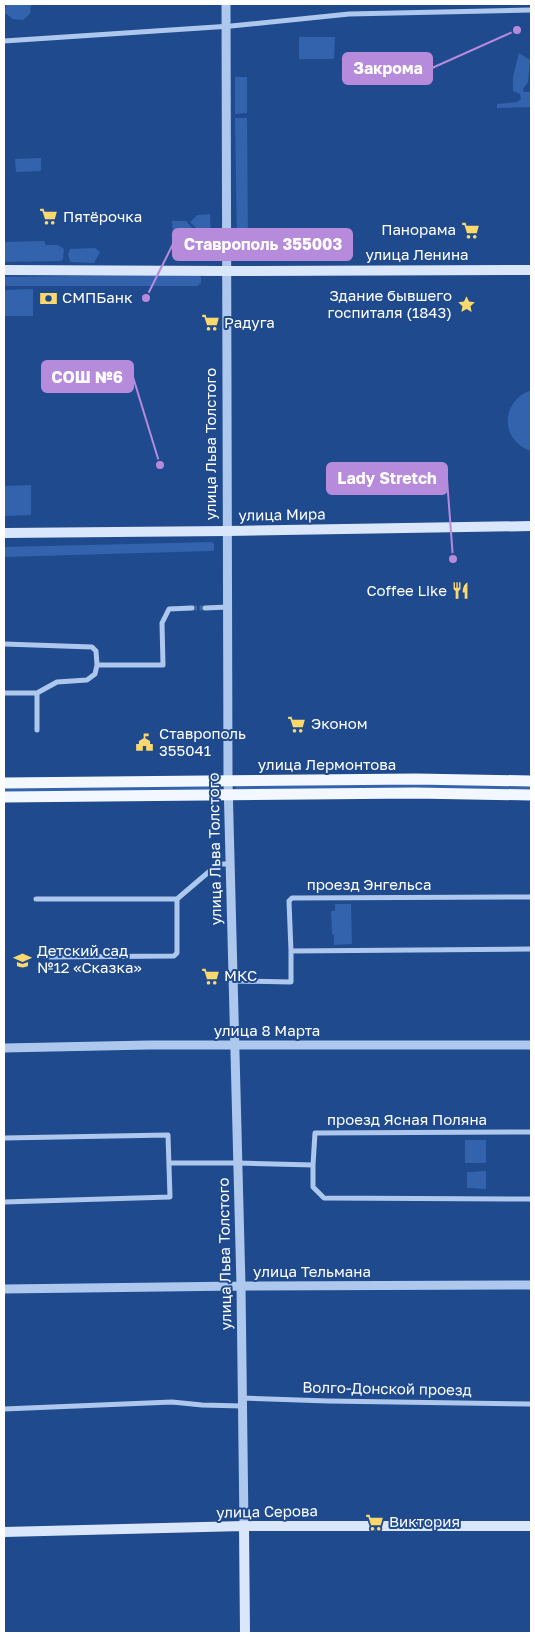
<svg xmlns="http://www.w3.org/2000/svg" width="535" height="1637" viewBox="0 0 535 1637" font-family="'Golos Text',sans-serif">
<style>
.green{fill:#3263ac}
.lines{fill:none;stroke-linecap:round;stroke-linejoin:round}
.minor-tunnel{stroke:#41659f;stroke-width:5;stroke-dasharray:5 2.5;stroke-linecap:butt}
.minor{stroke:#adc7ed;stroke-width:5}
.tertiary{stroke:#adc7ed;stroke-width:9}
.secondary{stroke:#dae6f9;stroke-width:10}
.primary{stroke:#f3f7ff;stroke-width:11}
.labels{text-anchor:middle;stroke-width:4;stroke-linejoin:round;paint-order:stroke}
.poi-label{font-size:15px;fill:#fff;stroke:#1f4a8e;text-anchor:start}
.street-label{font-size:15px;fill:#fff;stroke:#1f4a8e}
.leader{fill:none;stroke:#b68bdc;stroke-width:2}
.callout-dot{fill:#b68bdc;stroke:#1f4a8e;stroke-width:2}
.callout{fill:#b68bdc;stroke:#b68bdc;stroke-width:2}
.callout-label{font-size:16px;text-anchor:middle;font-weight:bold;fill:#fff}
</style>
<rect width="100%" height="100%" fill="#1f4a8e"/>
<path class="green" d="M6,4h25l-1,10 -7,6 -10,-1 -8,-6z
M299,37h36l-1,22h-35z
M519,53l11,7 -2,22 -5,7 1,3h7v15l-34,1v-4l20,-2 4,-3 -1,-5 -7,-3v-14z
M235,77h12v36l-12,1z
M235,118h12l1,126h-11z
M41,158v13l-25,1 -1,-13z
M210,214l1,24h-5l-16,-16 7,-7z
M172,221h14l14,16h-27z
M44,241l2,4h12l6,4 -1,10 -2,2 -57,1v-20z
M95,248l5,4 -6,11 -24,-1 -2,-7 2,-6z
M192,274h5l4,3v6l-4,3h-193v-9z
M33,289v27h-29v-26z
M531,390v61c-32,-11 -30,-50 0,-61z
M31,485v30l-27,1v-30z
M212,542l2,2v6l-2,1 -208,6v-10z
M415,784l116,2v4l-296,-1 1,-3z
M220,786l1,4 -217,2v-4z
M335,904h16l1,40 -18,1v-10l-2,-1 -1,-23h4z
M465,1140h21v23h-21z
M486,1171v18l-19,-1v-16z"/>
<g class="lines">
<path class="minor-tunnel" d="M192,608h13"/>
<path class="minor" d="M4,41l227,-15 118,-12 182,-4
M205,608l23,-1
M4,644l88,3 4,4 1,14h66l-1,-42 7,-14 23,-1
M4,693h33l20,-11 30,-2 8,-6 2,-9
M37,693v37
M531,897l-239,1 -3,3 2,50 240,-2
M36,899h141v54l-3,3 -128,1
M177,899l41,-35h13
M233,981l58,1v-31
M4,1138l164,-3 2,62 -166,5
M169,1163h69l75,2 2,-32 216,-1
M313,1165v22l11,11 207,1
M242,1398l86,3 203,3
M4,1409l168,-7 30,3 40,1"/>
<path class="tertiary" d="M226,4l2,777 13,505 3,240
M4,1048l145,-3h382
M4,1289l237,-3 290,-1"/>
<path class="secondary" d="M4,270l221,1 306,-1
M4,533l223,-2 304,-5
M244,1526l1,107
M4,1532l240,-6h287"/>
<path class="primary" d="M4,783l412,-4 115,2
M4,797l411,-4 116,2"/>
</g>
<defs>
<symbol id="supermarket-bare" viewBox="-9 -9 18 18"><path d="M-6-5.5h2.5l.6 2H6L4.5 2H-2.5L-4.4-4H-6ZM-1.5 3.2a1.3 1.3 0 1 0 .1 0ZM3 3.2a1.3 1.3 0 1 0 .1 0Z" fill="#fbd86d" stroke="#1f4a8e" stroke-width="2.5" paint-order="stroke"/></symbol>
<symbol id="bank-bare" viewBox="-9 -9 18 18"><path d="M-6-4H6V4H-6ZM0-2.3a2.3 2.3 0 1 0 0 4.6a2.3 2.3 0 1 0 0-4.6Z" fill="#fbd86d" stroke="#1f4a8e" stroke-width="2.5" paint-order="stroke"/></symbol>
<symbol id="sight-bare" viewBox="-9 -9 18 18"><path d="M0-6L1.8-2.2L6-1.7L2.9 1.2L3.7 5.4L0 3.3L-3.7 5.4L-2.9 1.2L-6-1.7L-1.8-2.2Z" fill="#fbd86d" stroke="#1f4a8e" stroke-width="2.5" paint-order="stroke"/></symbol>
<symbol id="restaurant-bare" viewBox="-9 -9 18 18"><path d="M-5-6h1v4h1v-4h1v4h1v-4h1v5L-1.5 .5V6h-2V.5L-5-1ZM5-6V6H3V1.5H1.5Q1.5-4 5-6Z" fill="#fbd86d" stroke="#1f4a8e" stroke-width="2.5" paint-order="stroke"/></symbol>
<symbol id="civic-bare" viewBox="-9 -9 18 18"><path d="M-.6-6.5H3V-4.5H.6V-3L4-1V1h2V6H-6V1h2V-1L-.6-3ZM-1.2 2.5V6h2.4V2.5Z" fill="#fbd86d" stroke="#1f4a8e" stroke-width="2.5" paint-order="stroke"/></symbol>
<symbol id="school-bare" viewBox="-9 -9 18 18"><path d="M0-5L7-2L0 1L-7-2ZM-4 1L0 2.5L4 1V4Q0 6-4 4Z" fill="#fbd86d" stroke="#1f4a8e" stroke-width="2.5" paint-order="stroke"/></symbol>
</defs>
<g fill-rule="evenodd">
<use href="#supermarket-bare" x="36" y="204" width="25" height="25"/>
<use href="#supermarket-bare" x="458" y="218" width="25" height="25"/>
<use href="#bank-bare" x="36" y="286" width="25" height="25"/>
<use href="#sight-bare" x="454" y="292" width="25" height="25"/>
<use href="#supermarket-bare" x="198" y="310" width="25" height="25"/>
<use href="#restaurant-bare" x="448" y="578" width="25" height="25"/>
<use href="#supermarket-bare" x="284" y="712" width="25" height="25"/>
<use href="#civic-bare" x="132" y="730" width="25" height="25"/>
<use href="#school-bare" x="10" y="948" width="25" height="25"/>
<use href="#supermarket-bare" x="198" y="964" width="25" height="25"/>
<use href="#supermarket-bare" x="362" y="1510" width="25" height="25"/>
</g>
<g class="labels">
<g class="poi-label">
<text x="63" y="222">Пятёрочка</text>
<text x="456" y="235" text-anchor="end">Панорама</text>
<text x="452" y="301" text-anchor="end">Здание бывшего<tspan x="452" dy="17">госпиталя (1843)</tspan></text>
<text x="62" y="303">СМПБанк</text>
<text x="224" y="328">Радуга</text>
<text x="447" y="596" text-anchor="end">Coffee Like</text>
<text x="311" y="729">Эконом</text>
<text x="159" y="739">Ставрополь<tspan x="159" dy="17">355041</tspan></text>
<text x="37" y="956">Детский сад<tspan x="37" dy="17">№12 «Сказка»</tspan></text>
<text x="224" y="981">МКС</text>
<text x="389" y="1527">Виктория</text>
</g>
<g class="street-label">
<text x="417" y="260">улица Ленина</text>
<text transform="translate(211 444) rotate(-90)" y="5">улица Льва Толстого</text>
<text transform="translate(282 515) rotate(-1)" y="5">улица Мира</text>
<text x="327" y="770">улица Лермонтова</text>
<text transform="translate(215 849) rotate(-91)" y="5">улица Льва Толстого</text>
<text x="369" y="890">проезд Энгельса</text>
<text x="267" y="1036">улица 8 Марта</text>
<text x="407" y="1125">проезд Ясная Поляна</text>
<text transform="translate(225 1254) rotate(-91)" y="5">улица Льва Толстого</text>
<text x="312" y="1277">улица Тельмана</text>
<text transform="translate(387 1389) rotate(1)" y="5">Волго-Донской проезд</text>
<text transform="translate(267 1512) rotate(-1)" y="5">улица Серова</text>
</g>
</g>
<path class="leader" d="M517 30L432 68M146 298L173 244M160 465L133 377M453 559L447 479"/>
<g class="callout-dot">
<circle cx="517" cy="30" r="5"/>
<circle cx="146" cy="298" r="5"/>
<circle cx="160" cy="465" r="5"/>
<circle cx="453" cy="559" r="5"/>
</g>
<g class="callout">
<rect x="343" y="53" width="89" height="31" rx="5"/>
<rect x="173" y="229" width="179" height="31" rx="5"/>
<rect x="42" y="361" width="91" height="31" rx="5"/>
<rect x="327" y="463" width="120" height="31" rx="5"/>
</g>
<g class="callout-label">
<text x="388" y="74">Закрома</text>
<text x="263" y="250">Ставрополь 355003</text>
<text x="87" y="383">СОШ №6</text>
<text x="387" y="484">Lady Stretch</text>
</g>
<rect width="535" height="1637" fill="none" stroke="#ffffff" stroke-width="10"/>
</svg>
